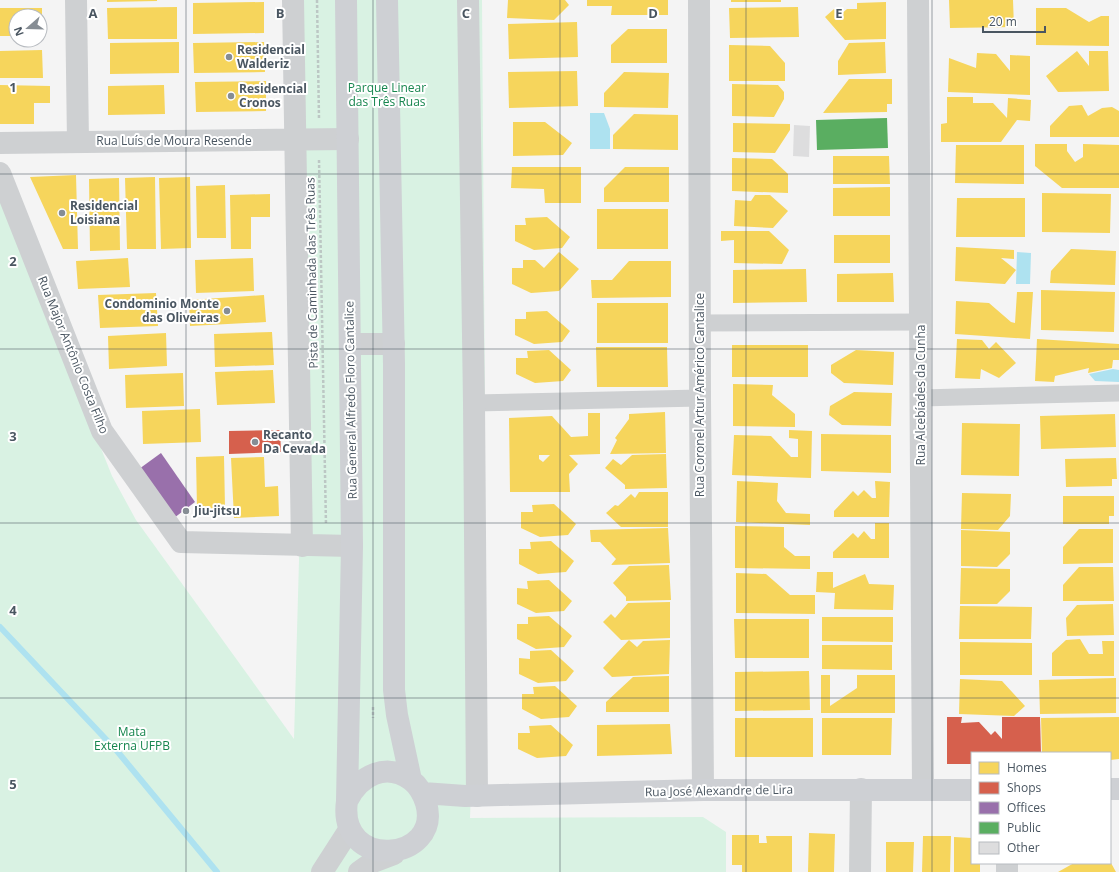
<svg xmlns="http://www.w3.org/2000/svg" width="1119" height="872" viewBox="0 0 1119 872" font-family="'Open Sans',sans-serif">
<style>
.green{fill:#d9f2e3}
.water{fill:#aee2f0}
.homes{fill:#f6d55c;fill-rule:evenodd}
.shops{fill:#d6604d}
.offices{fill:#9970ab}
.public{fill:#5aae61}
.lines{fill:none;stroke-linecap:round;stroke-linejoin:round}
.stream{stroke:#aee2f0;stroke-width:6}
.building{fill:#ddddde}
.path{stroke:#bcc7c4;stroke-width:2.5;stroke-dasharray:3 2;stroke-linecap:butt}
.pedestrian{stroke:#ced0d2;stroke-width:17}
.minor{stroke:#ced0d2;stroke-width:22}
.tertiary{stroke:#ced0d2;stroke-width:22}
.secondary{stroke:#ced0d4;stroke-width:22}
.grid{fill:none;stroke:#4a5661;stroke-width:1;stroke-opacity:0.55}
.poi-dot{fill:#868d94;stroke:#fff;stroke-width:1.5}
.labels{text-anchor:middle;stroke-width:4;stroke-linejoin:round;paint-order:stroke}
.poi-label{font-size:12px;font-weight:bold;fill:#4a5661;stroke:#fff;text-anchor:start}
.park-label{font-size:12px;fill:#17864f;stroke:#fff}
.street-label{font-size:12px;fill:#4a5661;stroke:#fff}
.grid-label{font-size:13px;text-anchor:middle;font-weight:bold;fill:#4a5661;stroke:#fff;stroke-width:4;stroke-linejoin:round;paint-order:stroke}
</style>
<rect width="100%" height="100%" fill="#f4f4f4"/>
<path class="green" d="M291,0h191l3,414 -15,404 233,-1 23,15v40h-726v-677l112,281 24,44 158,219 5,-179z"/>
<path class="water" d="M590,113h14l6,16v20h-20z
M1017,252l14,1 -1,31h-14z
M1113,369l6,1v12l-24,-1 -6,-7z"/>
<path class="homes" d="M107,0h50v1l-50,1z
M508,0h57l4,5 -15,15 -47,-2z
M587,0h81v15h-57l1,-9h-25z
M731,0h50v2h-50z
M949,0h64l1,27 -64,1z
M264,2v31l-71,1v-31z
M886,2v37l-41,1 -20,-23 9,-8 6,6 7,-6h10v-6z
M177,7v32h-69l-1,-31z
M798,7l1,30 -69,1 -1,-30z
M0,8h42v28h-2v-20h-24v20h-16z
M1036,8h30l23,14 12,-6h8v30l-73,-1z
M577,22l1,35 -69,2 -1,-35z
M628,29h39v34h-56v-18z
M179,42v31l-69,1v-31z
M264,42l1,30 -71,1 -1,-30z
M885,42l1,31 -48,2v-14l11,-18z
M729,45l41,1 15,17v18h-56z
M42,50l1,28h-43v-27z
M1077,51l12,15v-15h19l1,40 -51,1 -12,-16z
M977,53l19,1 14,17v-16l20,1v39l-82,-3 1,-34 27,10z
M577,71l1,35 -69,2 -1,-36z
M624,72l45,1 -1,35 -64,-1v-14z
M849,79h43v25h-5v8l-64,1z
M266,81v30l-70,1 -1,-30z
M732,84l46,1 6,7v7l-10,18 -42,-1z
M0,85l50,1v17h-16v21h-34z
M164,85l1,29 -57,1v-29z
M947,97h26v6h20l14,15 1,-20 23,2 -1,21 -13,-1 -16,22h-60v-18l6,-1z
M1082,105l6,11 14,-8 10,-1 7,4v26h-69v-11l19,-20z
M634,114l44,1v35l-65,-1v-14z
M513,122h32l27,21 -9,12 -50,1z
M733,123l57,1v6l-15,23 -42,-1z
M1035,144h32v7l8,11 8,-5v-13l36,1v43h-57l-27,-22z
M956,145h68v39l-69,-1z
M833,156h56l1,28h-57z
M732,158l40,1 16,15v19l-56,-2z
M512,167h69v36h-36l-1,-14 -33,-1z
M625,167h44v35h-65v-14z
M76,175l2,74h-15l-33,-72z
M155,177l1,72h-29l-2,-71z
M190,177l1,71 -30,1 -2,-71z
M119,178l1,72 -30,1 -1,-72z
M225,185l1,53h-29l-1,-52z
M890,187v29h-57v-28z
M1042,193l69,1 -1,39 -68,-1z
M270,194v23h-19v32h-20l-1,-54z
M755,195h15l18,16 -15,17 -39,-2 1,-26 16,1z
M957,198h68v39h-69z
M597,209h71v40h-71z
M547,217l23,20 -8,11 -28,2 -19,-9v-16h11l-1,-7z
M721,231h48l20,19 -7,14 -48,-1v-23l-13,1z
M834,235h56v28h-56z
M956,247l58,3v9l-13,-1 15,12 -11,14 -50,-3z
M1071,249l45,2 -1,34 -65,-2 1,-12z
M559,252l20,17 -20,22 -28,2 -19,-9v-16h11v-8h12l9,8z
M128,258l2,29 -52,2 -2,-28z
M253,258l1,33 -58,2 -1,-33z
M629,261h42v36l-79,1 -1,-18h21z
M806,269l1,33 -74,1v-33z
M893,273l1,29h-57v-28z
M1041,290l74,2 -1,40 -73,-2z
M1017,292h16l-3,47 -75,-5 1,-33 33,2 22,19 4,1z
M156,293l2,33 -58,2 -2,-33z
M264,295l2,27 -76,4 -1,-26z
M597,303h71v40h-71z
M547,311l23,20 -8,11 -28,2 -19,-9v-16h11v-7z
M272,332l2,33 -59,2 -1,-33z
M166,333l1,33 -58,3 -1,-33z
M957,339l25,1 7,9 7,-7 20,21 -17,15 -18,-9 -1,10 -25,-1z
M1037,339l82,5v16h-6l-1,8 -24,5 1,-5 -34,8 -1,6 -19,-1z
M732,345h76v32h-76z
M596,347h71l1,40h-71z
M549,350l22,20 -8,11 -28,2 -19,-9v-16h12l-1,-7z
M856,350l38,2 -1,33 -49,-2 -13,-10v-8z
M273,370l2,33 -58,2 -2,-33z
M183,373l1,33 -58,2 -1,-33z
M733,384l40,1 -1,10 23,19v13l-62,-1z
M854,392l38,1 -1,33 -49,-1 -13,-10 1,-9z
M200,409l1,33 -58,2 -1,-33z
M665,412l1,41 -56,1 7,-14 -2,-2 14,-19v-5z
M588,413h12v41l-31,1 9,9 -9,10 1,18h-60l-1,-74 43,-2 19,21 17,-1zM539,455h11l-7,7 -4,-3z
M1115,414l1,33 -75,2 -1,-33z
M962,423l58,1 -1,52 -58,-1z
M789,430l23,1 -1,47 -79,-3 2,-40 37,1 20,21h7v-18l-9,-1z
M821,434l70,1v38l-70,-2z
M666,454l1,34 -42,1v-4l-20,-17 8,-9 8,6 11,-10z
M224,456l1,52 -28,1 -1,-52z
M264,457l1,30 13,-1 1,30 -45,2 -3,-60z
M1116,458l1,21h-5v7l-46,1 -1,-28z
M737,481l41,2 -1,18 9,12 24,1v11l-74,-3z
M875,481l15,1 -1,35h-55v-6l19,-20 5,5 6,-6 8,8h4z
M639,492h29v35h-47l-15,-14 9,-8 3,1 13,-12 4,4z
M962,493l49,1 -1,22 -12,14 -37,-1z
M1063,496h51v20h-5v8h-46z
M554,504l22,20 -8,11 -28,2 -19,-9v-16h12l-1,-7z
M875,523h14v35h-56v-6l20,-19 5,5 6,-7 7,8h4z
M735,526l49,1v20l11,9h15v13l-75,-1z
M668,528l2,35 -59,2 5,-6 -16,-17h-9l-1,-12z
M1079,529h34v34l-50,1v-17z
M961,530l49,2v22l-13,13 -36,-1z
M551,541l23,20 -8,11 -28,2 -19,-10v-15h12l-1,-7z
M669,565l2,35 -45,1v-4l-13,-14 16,-17z
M1079,567h34l1,34h-51v-16z
M961,568l49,1v22l-13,13h-37z
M817,572h16v16l32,-14 4,10 25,1 -1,25 -59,-1 1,-16 -19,-1z
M736,573l30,1 24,21h25v19l-79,-1z
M549,580l23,21 -8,10 -28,2 -19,-9v-16l11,1 -1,-8z
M670,602v36l-49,2 -18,-18 8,-8 4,4 13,-15z
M1113,604l1,31 -47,1 -1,-18 11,-13z
M960,606l72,1 -1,32h-72z
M549,616l23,20 -8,11 -28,2 -19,-10v-15h11v-7z
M822,617h71v25l-71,-1z
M734,619h75v39h-74z
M1080,639l9,15h14l-1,-13h12v35h-62v-23l14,-13z
M629,640l8,7 6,-6 27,-1 -1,34 -57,3 -9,-9z
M960,642l72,1v32h-72z
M822,645h70v25l-70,-1z
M551,650l23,21 -8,10 -28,2 -19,-9v-16l11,1v-8z
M809,671l1,39 -75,1v-39z
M821,675h9v31l27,-18v-13h38v38h-74z
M669,676v36h-63v-10l27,-25z
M1116,678v35l-76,1 -1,-34z
M960,679l42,2 23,25 -11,10 -55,-2z
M555,686l22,20 -8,11 -28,2 -19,-10v-15h12l-1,-7z
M1119,717v42l-9,1v-7h-68l-1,-35z
M735,718h78v39h-78z
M822,718h70l-1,37h-69z
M670,724l2,30 -75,2v-31z
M551,725l22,20 -7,11 -29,2 -19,-9v-16h12l-1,-7z
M809,833l26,1 -1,38h-26z
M732,835h27v8h8l-1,-7h26v36h-50v-7h-10z
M923,836h28l-1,36h-28z
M954,837l18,1v25h8v9h-26z
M886,842h28l-1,30h-27z
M1074,863h37l5,9h-58z"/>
<path class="shops" d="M280,430l1,22 -52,2v-23z
M947,717h15l-1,6 18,-1 12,13 4,-4 7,8v-22h38l1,36h-69v11h-25z"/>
<path class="offices" d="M161,453l34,49 -21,16 -35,-49z"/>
<path class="public" d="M887,118l1,30 -71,2 -1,-30z"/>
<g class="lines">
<path class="stream" d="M0,627l117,124 100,121"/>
</g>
<path class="building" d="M794,125l16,1 -1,31 -16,-1z"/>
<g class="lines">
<path class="path" d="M317,0l2,119
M319,160l7,365
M373,707v11"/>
<path class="pedestrian" d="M700,323l220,-1
M921,398l198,-5
M474,403l226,-5"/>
<path class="minor" d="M76,0l2,142
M293,0l9,546
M468,0l6,403 3,393
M699,0l1,398 3,392
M918,0l5,790
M0,143l348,-4
M0,173l102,258 79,111 171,4
M350,344h44
M860,872l1,-83
M1007,872v-9"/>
<path class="tertiary" d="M322,872l27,-42
M359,872l14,-10 21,-8"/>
<path class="secondary" d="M346,0l6,546 -5,255c-10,71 96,61 79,2 -3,-9 -7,-17 -15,-23 -25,-18 -51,-5 -64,21
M387,0l7,364v326l3,25 14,65
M1110,789h9
M423,793l42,3 238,-6h269"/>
</g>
<path class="grid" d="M186,0v872M373,0v872M560,0v872M746,0v872M932,0v872M0,174h1119M0,349h1119M0,523h1119M0,698h1119"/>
<g class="poi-dot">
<circle cx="229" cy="57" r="4"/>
<circle cx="231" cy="96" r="4"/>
<circle cx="62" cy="213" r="4"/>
<circle cx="227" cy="311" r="4"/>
<circle cx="255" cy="442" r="4"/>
<circle cx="186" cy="511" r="4"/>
</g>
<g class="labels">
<g class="poi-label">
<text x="237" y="54">Residencial<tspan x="237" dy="14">Walderiz</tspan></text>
<text x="239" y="93">Residencial<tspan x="239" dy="14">Cronos</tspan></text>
<text x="70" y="210">Residencial<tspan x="70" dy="14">Loisiana</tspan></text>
<text x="219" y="308" text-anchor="end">Condominio Monte<tspan x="219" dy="14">das Oliveiras</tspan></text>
<text x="263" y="439">Recanto<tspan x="263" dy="14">Da Cevada</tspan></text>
<text x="194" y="515">Jiu-jitsu</text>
</g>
<g class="park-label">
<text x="387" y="92">Parque Linear<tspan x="387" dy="14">das Três Ruas</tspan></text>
<text x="132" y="736">Mata<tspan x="132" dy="14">Externa UFPB</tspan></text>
</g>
<g class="street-label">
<text x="174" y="145">Rua Luís de Moura Resende</text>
<text transform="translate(312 273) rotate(-91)" y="4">Pista de Caminhada das Três Ruas</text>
<text transform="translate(73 355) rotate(68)" y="4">Rua Major Antônio Costa Filho</text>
<text transform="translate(700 395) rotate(-90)" y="4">Rua Coronel Artur Américo Cantalice</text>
<text transform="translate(921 395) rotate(-90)" y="4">Rua Alcebíades da Cunha</text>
<text transform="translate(351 400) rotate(-91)" y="4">Rua General Alfredo Floro Cantalice</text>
<text transform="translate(719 791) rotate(-1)" y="4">Rua José Alexandre de Lira</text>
</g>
</g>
<g class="grid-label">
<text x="93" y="18">A</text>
<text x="280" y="18">B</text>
<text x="466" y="18">C</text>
<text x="653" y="18">D</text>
<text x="839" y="18">E</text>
<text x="13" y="92">1</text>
<text x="13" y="266">2</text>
<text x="13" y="441">3</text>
<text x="13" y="615">4</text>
<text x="13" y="789">5</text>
</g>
<rect x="971" y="752" width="140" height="112" fill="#ffffff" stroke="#b7bbc0"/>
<rect x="979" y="762" width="20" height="12" fill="#f6d55c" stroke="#b7bbc0"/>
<text x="1007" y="772" font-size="12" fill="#4a5661">Homes</text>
<rect x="979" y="782" width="20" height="12" fill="#d6604d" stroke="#b7bbc0"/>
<text x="1007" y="792" font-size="12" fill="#4a5661">Shops</text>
<rect x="979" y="802" width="20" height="12" fill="#9970ab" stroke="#b7bbc0"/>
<text x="1007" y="812" font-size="12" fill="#4a5661">Offices</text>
<rect x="979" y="822" width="20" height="12" fill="#5aae61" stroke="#b7bbc0"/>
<text x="1007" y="832" font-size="12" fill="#4a5661">Public</text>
<rect x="979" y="842" width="20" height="12" fill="#ddddde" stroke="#b7bbc0"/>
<text x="1007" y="852" font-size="12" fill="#4a5661">Other</text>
<g transform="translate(28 28) rotate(250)"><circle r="19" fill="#ffffff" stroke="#b7bbc0"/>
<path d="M0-3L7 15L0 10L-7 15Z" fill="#868d94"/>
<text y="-6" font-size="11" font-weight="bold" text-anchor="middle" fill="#4a5661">N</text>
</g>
<path d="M983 26v6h62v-6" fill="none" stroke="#4a5661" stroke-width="2"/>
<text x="989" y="26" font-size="12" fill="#4a5661" stroke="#ffffff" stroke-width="3" paint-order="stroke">20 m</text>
</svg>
